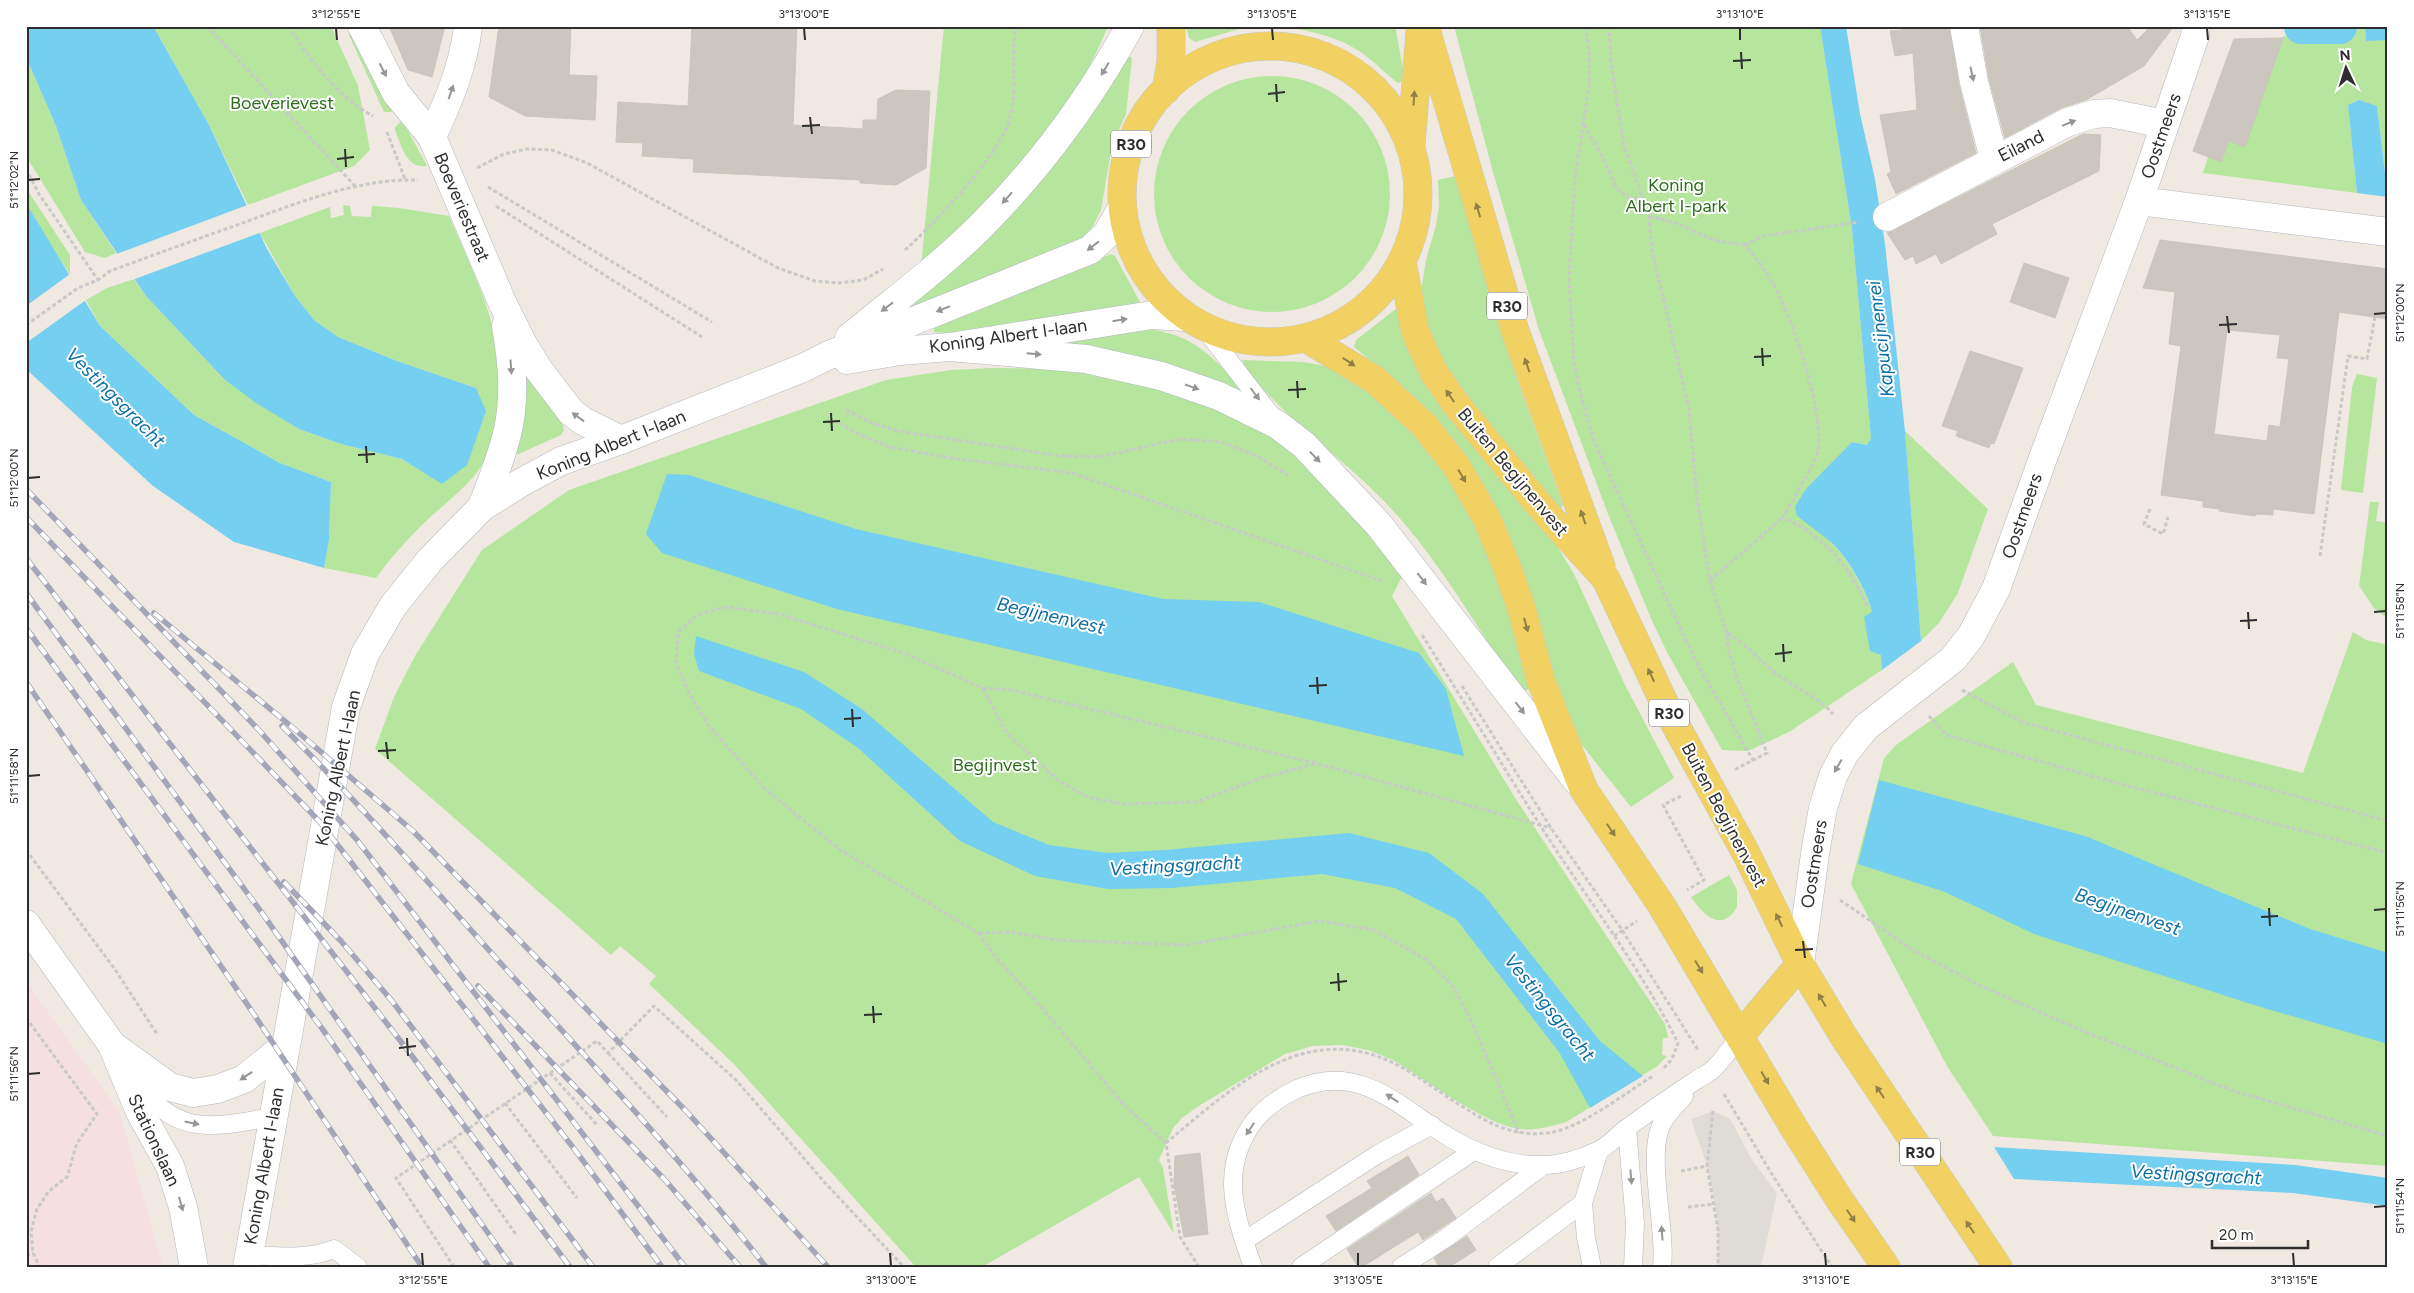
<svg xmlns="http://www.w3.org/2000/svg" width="2414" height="1293" viewBox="0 0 2414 1293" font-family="Figtree,sans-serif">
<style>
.medical{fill:#f5dfe0}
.green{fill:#b6e59e}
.plaza{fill:#dfdcd8}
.water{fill:#75cff0}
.pier{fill:#efe9e1}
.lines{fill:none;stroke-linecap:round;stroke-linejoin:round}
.canal{stroke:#75cff0;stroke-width:34}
.building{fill:#cbc7bf;stroke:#cbc5ba;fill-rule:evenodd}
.service-casing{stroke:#b4b7c1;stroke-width:19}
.minor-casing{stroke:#b4b7c1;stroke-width:29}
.tertiary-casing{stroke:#b4b7c1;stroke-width:29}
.secondary-casing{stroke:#b4b7c1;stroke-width:29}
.primary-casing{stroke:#c9c9c9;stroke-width:29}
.path{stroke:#c9c9c9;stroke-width:3;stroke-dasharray:4 2.5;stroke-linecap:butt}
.service{stroke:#fff;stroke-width:18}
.minor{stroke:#fff;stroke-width:28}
.tertiary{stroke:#fff;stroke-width:28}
.secondary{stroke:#fff;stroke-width:28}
.primary{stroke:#f2d163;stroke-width:28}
.rail-casing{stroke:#a3a6b8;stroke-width:5.5}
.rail{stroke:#fff;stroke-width:4;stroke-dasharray:11;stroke-linecap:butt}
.oneway{fill:#969696}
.oneway2{fill:#908048}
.ticks{fill:none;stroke:#2e2e2e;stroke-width:2}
.labels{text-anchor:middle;stroke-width:4;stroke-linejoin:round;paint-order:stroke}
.shield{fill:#fff;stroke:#6d6d6d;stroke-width:1}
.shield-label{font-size:16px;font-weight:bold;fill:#2e2e2e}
.park-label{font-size:18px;fill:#2c6e1b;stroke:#fff}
.street-label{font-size:18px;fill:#2e2e2e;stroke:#fff}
.water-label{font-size:19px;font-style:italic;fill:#0d6fa3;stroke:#fff}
.neatline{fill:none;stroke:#2e2e2e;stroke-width:2}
.ticks-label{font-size:12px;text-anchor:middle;fill:#2e2e2e}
</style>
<rect width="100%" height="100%" fill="#efe9e1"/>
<path class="medical" d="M26,982l93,129 44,156h-137z"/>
<path class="green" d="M153,26h178l27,60 12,64 -16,16 -106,39 -39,-80z
M944,26h164c-39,98 -112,169 -187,240z
M1186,26h78l-25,3 -44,13 -6,-4z
M1281,26h114l10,54 -7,3c-12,-9 -23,-21 -36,-30 -24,-17 -53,-22 -81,-27z
M1454,26h366l32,203 19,209 -4,7 -15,-3 -55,74c11,9 27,17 36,28 32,37 48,78 49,126l-93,62 -41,19 -26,-1 -54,-96 -16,-33 -44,-107 -69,-184 -46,-158z
M2340,26h25l1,15 22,-2v156l-11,-89 -29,-1 9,88 -154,-20 5,-16 13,5 8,-21 16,6 38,-111 59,3z
M354,33l39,76 -2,3h-7l-35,-77z
M1125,55l7,3 -6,56 -14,32 -11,64 -9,18 -17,16 -199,78z
M26,57l30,69 25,74 35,53 -11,5 -20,-6 -59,-96z
M1154 194a118 118 0 1 1 236 0a118 118 0 1 1-236 0Z
M402,120l25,46c-21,3 -25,-20 -32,-36v-3z
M1455,176l63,206 45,123 -2,5h-3l-106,-129 -24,-47 -7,-43 5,-31 10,-35 3,-19 -1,-26z
M26,188l44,67v19l-18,-25 -26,-46z
M343,205l7,1 2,10 19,1 1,-11 27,2 50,8c13,31 29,63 39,95 16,51 22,122 -14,165 -16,19 -36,33 -53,50 -16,16 -32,34 -45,52l-52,-10 5,-28 2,-58 -51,-19 -86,-48 -94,-89 -14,-26 21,-12 27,-9 12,17 78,83 75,50 42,15 61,15 41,25 33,-96 -79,-27 -59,-24 -24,-17 -19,-24 -35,-63 70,-26 1,11 13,-3z
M1111,254l4,2 26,48 -195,29 -12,-1v-6z
M1397,308l165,246 13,22 50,109 49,93 -43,29 -53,-67 -155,-334 -11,-11 -58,-48 2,-7z
M1133,330c10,0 22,-1 31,2 40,9 60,38 86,66l-191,-49 -3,-8z
M1242,360l61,2 29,5 21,10 75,66 61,101 42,144 -7,3 -8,-6c-42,-62 -80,-130 -132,-184 -37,-38 -81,-69 -117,-108 -9,-10 -20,-21 -25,-33z
M990,368l80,1 27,3 107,29 74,39 34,30 91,105 -11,21 125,205 148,223 3,14h-5l-1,17 5,1 -11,11 -90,55c-14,4 -30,9 -45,7 -35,-3 -96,-50 -128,-69l-25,-10 -26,-5 -29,1 -28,8 -88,53 -15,11 -9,10 -14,32 4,8 11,66 -35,-57 -157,90h-63l-4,-1 -181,-202 -85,-80 7,-8 -36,-30 -9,9 -236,-206 19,-52 21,-41 67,-106 87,-60 317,-110 65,-10z
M527,374l36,51 1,5 -3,5 -45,20 -2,-2 7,-78z
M2357,374l20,4 -14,115 -22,-3 11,-103z
M1905,431l83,78 -30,84 -19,30 -18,18z
M2370,502h9l-3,19 12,2v96l-14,-11 -15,-22z
M2353,632l13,8 22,5v521l-395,-30 -46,-70 -96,-182 33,-126 12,-13 117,-83 23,43 267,68z
M1729,875l8,15v17c-16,27 -34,7 -46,-10z"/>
<path class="plaza" d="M1713,1111l17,8 21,39 26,36 -16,73h-43v-37l-3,-26 -8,-38 -16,-47z"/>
<path class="water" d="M26,26h127l56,99 58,124 28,47 19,24 24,17 59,24 79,27 10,23 -19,54 -25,19 -40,-25 -61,-15 -42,-15 -43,-26 -32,-24 -78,-83 -65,-96 -25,-74 -30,-69z
M1820,26h26l14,88 15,65 10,65 20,187 16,210 -39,29 -1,-15 -11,-4 -6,-34 8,-5c-5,-22 -25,-55 -41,-70 -11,-9 -23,-17 -34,-26l-2,-9 10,-17 47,-48 15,3 4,-7 -19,-209z
M2365,26h23v14l-22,1z
M2359,100l18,6 11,91 -31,-4 -9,-88z
M26,203l74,123 94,89 86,48 51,19 -2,58 -5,28 -90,-26 -81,-56 -127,-117z
M667,474l22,1 167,54 307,70 96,3 160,51 27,36 18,67 -627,-147 -175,-56 -16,-19z
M696,636l108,36 58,37 131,113 56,23 59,8 57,-3 184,-17 80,20 54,41 117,147 43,35 -53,32 -31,-56 -103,-133 -61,-31 -73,-14 -150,14 -64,1 -73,-13 -75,-35 -102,-93 -57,-39 -102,-38 -5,-17z
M1879,780l206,56 225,93 78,24v91l-134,-39 -220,-71 -89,-42 -87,-28z
M1994,1147l301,18 93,13v28l-95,-13 -279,-14z"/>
<path class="pier" d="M250,204l12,28 -130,48 -18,-25z
M70,274l16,26 -60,43v-37z"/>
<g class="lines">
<path class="canal" d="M2301,27h39"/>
</g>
<path class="building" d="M389,26h56l-13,51 -24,-7z
M499,26h72l-2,49 28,1 -2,44 -70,-4 -36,-19z
M692,26h105l-4,99 70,4v-9h14l1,-21 18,-9 34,1 -4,77 -30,17 -36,-2v-3l-167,-8 1,-13 -52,-3 1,-13 -27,-1 2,-40 70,4z
M1902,26h47l10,59 17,68 -80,41 -9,-20 4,-2 -11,-57 37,-5 -4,-57 -18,3 -5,-25 13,-1z
M1980,26h147l10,14 14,-14h23l-30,40 -58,34 -25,8 -56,30 -16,-59z
M2283,38l-38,109 -16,-6 -8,21 -28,-11 41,-112z
M2083,134l18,1 -2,36 -107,53 5,10 -56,30 -5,-10 -20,10 -3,-8 -8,4 -18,-27z
M2160,240l228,29v50l-49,-7 -25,202 -41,-5v6l-17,-1 -1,2 -36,-5 1,-2 -17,-2v-6l-42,-6 20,-149 -12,-2 6,-52 -32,-4zM2227,330l53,5 -3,23 12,1 -9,68 -11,-2 -2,16 -53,-7z
M2024,263l45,15 -14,40 -45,-16z
M1970,351l53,17 -29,76 -3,-1 -2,5 -33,-12 2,-5 -16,-5z
M1200,1153l8,81 -24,3 -10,-53 1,-28z
M1408,1156l11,19 -83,56 -10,-15 46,-28 -5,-7z
M1431,1193l5,9 7,-4 13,20 -33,22 -5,-8 -56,35h-4l-11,-18z
M1467,1236l9,14 -27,17h-10l-5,-9z"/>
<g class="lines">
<defs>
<path id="service" d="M1204,328l70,91
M136,1080c40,57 74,48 136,37
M1627,1128l8,96 -2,43
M1244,1241l134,-87 54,-29
M249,1255c28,1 58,5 85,-6l24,18
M1253,1267c-18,-51 -35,-99 2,-147 11,-13 27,-24 42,-31 62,-27 101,17 150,47 28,17 62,30 96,29 17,0 38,-6 54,-14 11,-4 20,-16 30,-23 22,-16 45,-32 68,-47 5,-4 11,-6 16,-10 11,-9 20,-24 29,-35
M1301,1267l174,-117
M1401,1267l45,-29 98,-73
M1497,1267l86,-64
M1592,1267l-6,-29 -3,-35 16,-52
M1662,1267c5,-40 -18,-116 2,-147 6,-9 13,-16 20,-24"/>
<path id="minor" d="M362,26l34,67 36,44 70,165 21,42 16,26 32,42 12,9 38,19
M1964,26l10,56 20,77
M432,137c16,-35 32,-72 36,-111
M2139,201l249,31
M1887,217l181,-95 26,-8 16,-1 55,11
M482,507c9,-24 19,-48 25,-73 9,-36 5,-73 -1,-108
M1800,964l15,-110 8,-46 10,-32 12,-23 21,-26 87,-68 18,-23 25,-47 47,-131 96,-257 56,-165 1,-10"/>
<path id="tertiary" d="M26,924l86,121 28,67 30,54 13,41 11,60
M112,1045l58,42 23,6 25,-4 26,-10 41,-33"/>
<path id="secondary" d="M849,338c44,-37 91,-71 131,-111 59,-59 110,-128 150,-201
M950,347l136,12 75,17 58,20 59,29 26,20 75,80 198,256
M847,360l53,-9 50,-4 202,-32 32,2
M247,1267l99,-560 19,-53 28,-48 37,-46 52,-53 40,-25 39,-21 60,-21 182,-72 26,-13 261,-105 17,-16 15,-26"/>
<path id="primary" d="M1425,26l90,305 86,235
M1122 194a148 148 0 1 1 296 0a148 148 0 1 1-296 0Z
M1166,90l5,-28v-36
M1411,145l9,-114
M1402,261l13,70 18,40 22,32 90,109 61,67 63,134 78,142 53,109 44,73 154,230
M1306,338l69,42 49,45 33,42 30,52 18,43 16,45 20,74 43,109 78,116 132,222 45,71 47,68
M1740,1036l60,-72"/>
</defs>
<use href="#service" class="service-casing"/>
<use href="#minor" class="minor-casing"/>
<use href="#tertiary" class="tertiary-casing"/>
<use href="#secondary" class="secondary-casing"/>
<use href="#primary" class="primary-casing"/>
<path class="path" d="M207,26l149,161
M288,26c23,34 48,70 85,90
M1585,26l4,25v36l-14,90 -6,101 5,86 9,41 12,38 100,217 58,100
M1609,26l2,37 13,83 25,70 3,34 37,159 8,90 13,82 17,52 1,15 10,33 29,72 -33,17
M1584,125l19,33 13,29 11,10 17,2
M387,132l18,47
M477,168l27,-14 23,-5 25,1 35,13 191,105 37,13 23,2 25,-3 20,-11
M26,169l13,25 59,86
M488,187l224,135
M496,206l206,131
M1649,216l26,7 41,18 29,4c14,17 27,34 36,54 15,33 43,115 37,151 -1,11 -28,54 -35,67 43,22 63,45 84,89
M1745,245l18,-9 96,-14
M905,250c27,-24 91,-92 103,-126 11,-31 2,-66 8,-98
M26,325l52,-37 20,-8 12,-9c44,-16 87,-32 130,-47 54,-20 119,-46 178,-44
M846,410l26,13 26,8 163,25 38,1 81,-18 41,3 38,15 30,19
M839,423l21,12 30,12 61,11 121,15 310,108
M2150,509l-6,15 19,10 5,-17
M2320,556l28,-200 19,3 8,-42
M1710,581l73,-64
M1728,633c20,13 35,31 54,45 18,12 37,20 51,36
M1422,635c40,63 78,127 118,190 46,73 100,141 138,218l-6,16 -10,11
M1462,686l89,142 71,102 76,120
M983,689l25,46 51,46 29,16 35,7 73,-2 65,-24 53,-14
M1962,690l60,32 366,99
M1929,716l17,19 171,48 271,70
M1681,796l-18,9 41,75 -17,10
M26,850l88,118 43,66
M1840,900l73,50 66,35 104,46 148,59 157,46
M979,933l32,-1 46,8 129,5 134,-24 54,9 51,29 27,26 18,33 49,115
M1614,936l23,-15
M26,1018l71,96 -20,29 -10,34 -18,14 -12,18 -6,22 2,22 7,14
M608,1053l59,64
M550,1073l48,53
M1724,1094l49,82 59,91
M505,1103l72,95
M1713,1111l-6,55 11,64v37
M450,1140l67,96
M1166,1143c61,-51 131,-118 216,-85 27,10 53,32 78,47 28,18 53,32 87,28 32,-3 78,-40 106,-57
M1681,1171l26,-5
M1688,1207l27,-3
M26,1255l7,-2
M454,1267l-58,-89 201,-137 11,12 46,-47 82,74 91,105 77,82
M1199,1267l-19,-30 -14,-94 -43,-39 -87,-103 -38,-41 -20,-27 -136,-82 -76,-61 -58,-65 -19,-32 -13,-30 2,-31 19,-17 28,-8 53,7 126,39 79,35 28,2 304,73 236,65"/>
<use href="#service" class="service"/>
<use href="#minor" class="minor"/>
<use href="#tertiary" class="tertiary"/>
<use href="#secondary" class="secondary"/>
<use href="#primary" class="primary"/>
<defs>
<path id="rail" d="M26,489l231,239 100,112 328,427
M26,517l293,304 256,329 87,117
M26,558l383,494 161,215
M26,593l236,320 250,354
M154,613l138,114 121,104 273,280 142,156
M26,628l300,406 163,233
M26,682l221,322 175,263
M282,726c74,74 143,153 213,231 92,101 186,202 271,310
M284,882l57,59 51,60 201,266
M478,986l187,194 75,87"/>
</defs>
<use href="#rail" class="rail-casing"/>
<use href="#rail" class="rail"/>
</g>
<defs><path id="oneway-solid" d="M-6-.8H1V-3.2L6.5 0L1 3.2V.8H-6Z" transform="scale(1.25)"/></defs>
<g class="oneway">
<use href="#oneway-solid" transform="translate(1105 69) rotate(121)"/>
<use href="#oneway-solid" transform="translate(383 70) rotate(63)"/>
<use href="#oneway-solid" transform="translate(1972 74) rotate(78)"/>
<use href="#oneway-solid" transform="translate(451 92) rotate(-71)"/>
<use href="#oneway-solid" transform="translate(2069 123) rotate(-22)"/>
<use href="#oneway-solid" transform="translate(1007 198) rotate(132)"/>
<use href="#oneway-solid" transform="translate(1093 246) rotate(142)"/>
<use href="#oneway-solid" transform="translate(887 307) rotate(142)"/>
<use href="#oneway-solid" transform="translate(943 309) rotate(158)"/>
<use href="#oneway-solid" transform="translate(1120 320) rotate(-9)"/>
<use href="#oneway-solid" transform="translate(1034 354) rotate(5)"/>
<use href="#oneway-solid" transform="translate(511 367) rotate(86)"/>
<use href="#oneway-solid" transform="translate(1192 387) rotate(19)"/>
<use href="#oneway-solid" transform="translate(1255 394) rotate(53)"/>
<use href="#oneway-solid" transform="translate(578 417) rotate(-144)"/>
<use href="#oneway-solid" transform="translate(1315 457) rotate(46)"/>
<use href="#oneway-solid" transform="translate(1422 579) rotate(52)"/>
<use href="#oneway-solid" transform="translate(1520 708) rotate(52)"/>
<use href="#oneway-solid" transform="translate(1838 766) rotate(119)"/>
<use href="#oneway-solid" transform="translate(246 1076) rotate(146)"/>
<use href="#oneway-solid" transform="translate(1392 1098) rotate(-147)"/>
<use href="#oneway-solid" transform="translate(192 1123) rotate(11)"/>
<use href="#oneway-solid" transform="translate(1250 1129) rotate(123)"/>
<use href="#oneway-solid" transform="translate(1631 1177) rotate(85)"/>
<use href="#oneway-solid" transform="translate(181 1204) rotate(74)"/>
<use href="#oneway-solid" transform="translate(1662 1233) rotate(-94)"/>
</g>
<g class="oneway2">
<use href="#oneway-solid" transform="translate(1414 98) rotate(-86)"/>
<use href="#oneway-solid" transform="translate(1478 210) rotate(-107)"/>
<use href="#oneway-solid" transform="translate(1349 362) rotate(34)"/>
<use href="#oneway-solid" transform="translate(1527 365) rotate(-110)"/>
<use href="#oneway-solid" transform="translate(1450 396) rotate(-125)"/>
<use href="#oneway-solid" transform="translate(1462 476) rotate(60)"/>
<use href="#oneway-solid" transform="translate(1583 517) rotate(-110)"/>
<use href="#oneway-solid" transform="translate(1526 625) rotate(75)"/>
<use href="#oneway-solid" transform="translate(1651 675) rotate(-115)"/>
<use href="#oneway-solid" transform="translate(1611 830) rotate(56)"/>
<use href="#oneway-solid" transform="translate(1779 920) rotate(-116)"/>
<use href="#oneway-solid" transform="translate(1699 967) rotate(59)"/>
<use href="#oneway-solid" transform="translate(1822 1000) rotate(-121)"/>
<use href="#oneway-solid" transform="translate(1765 1078) rotate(60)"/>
<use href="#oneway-solid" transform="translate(1880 1092) rotate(-124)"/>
<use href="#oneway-solid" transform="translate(1851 1216) rotate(56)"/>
<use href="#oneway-solid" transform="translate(1970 1227) rotate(-124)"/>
</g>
<path class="ticks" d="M336,28l1,12M804,28l1,12M1272,28l1,12M1740,28v12M2207,28l1,12M1741,52l1,17M1733,61l18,-1M1276,84l1,18M1268,94l17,-2M810,117l2,17M802,126l18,-1M345,149l1,18M337,159l17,-2M28,180l12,-1M2374,314l12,-1M2227,316l2,17M2219,325l18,-1M1762,348l1,18M1754,357l17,-1M1297,381l1,17M1288,390l18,-1M831,413l1,18M823,422l17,-1M366,446l1,17M358,455l17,-1M28,478l12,-1M2248,612l1,17M2374,612l12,-1M2240,621l17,-1M1783,644l1,18M1775,654l17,-2M1317,677l1,17M1309,686l18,-1M852,709l1,18M844,719l17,-1M386,742l2,17M378,751l18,-1M28,776l12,-1M2269,908l1,18M2374,910l12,-1M2261,917l17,-1M1803,941l2,17M1795,950l18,-1M1338,973l1,18M1330,983l17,-2M873,1006l1,17M864,1015l18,-1M407,1038l1,18M399,1048l17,-2M28,1074l12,-1M2374,1207l12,-1M422,1253l1,13M890,1253l1,13M1358,1253v13M1825,1253l1,13M2293,1253l1,13"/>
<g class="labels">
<g class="shield">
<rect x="1111" y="130.5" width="40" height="27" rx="4"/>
<rect x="1487" y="292.5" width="40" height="27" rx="4"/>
<rect x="1649" y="699.5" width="40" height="27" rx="4"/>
<rect x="1900" y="1138.5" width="40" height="27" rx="4"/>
</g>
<g class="shield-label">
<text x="1131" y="150">R30</text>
<text x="1507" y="312">R30</text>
<text x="1669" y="719">R30</text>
<text x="1920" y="1158">R30</text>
</g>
<g class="park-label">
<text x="282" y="109">Boeverievest</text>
<text x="1676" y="191">Koning<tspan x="1676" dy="21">Albert I-park</tspan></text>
<text x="995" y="771">Begijnvest</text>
</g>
<g class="street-label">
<text transform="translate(2161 136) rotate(-71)" y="6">Oostmeers</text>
<text transform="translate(2021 146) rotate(-27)" y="6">Eiland</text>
<text transform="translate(462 207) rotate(67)" y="6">Boeveriestraat</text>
<text transform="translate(1008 336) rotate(-8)" y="6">Koning Albert I-laan</text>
<text transform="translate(611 445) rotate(-22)" y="6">Koning Albert I-laan</text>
<text transform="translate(1513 472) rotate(50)" y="6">Buiten Begijnenvest</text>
<text transform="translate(2022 516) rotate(-71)" y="6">Oostmeers</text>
<text transform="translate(338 768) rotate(-78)" y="6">Koning Albert I-laan</text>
<text transform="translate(1724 815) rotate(62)" y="6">Buiten Begijnenvest</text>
<text transform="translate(1814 864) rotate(-81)" y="6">Oostmeers</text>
<text transform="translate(154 1140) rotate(65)" y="6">Stationslaan</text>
<text transform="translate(264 1166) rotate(-80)" y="6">Koning Albert I-laan</text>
</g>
<g class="water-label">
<text transform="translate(1880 339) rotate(-97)" y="7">Kapucijnenrei</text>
<text transform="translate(116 397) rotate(45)" y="7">Vestingsgracht</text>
<text transform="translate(1051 615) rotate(13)" y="7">Begijnenvest</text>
<text transform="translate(1175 865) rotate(-3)" y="7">Vestingsgracht</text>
<text transform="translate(2128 911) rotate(19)" y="7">Begijnenvest</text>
<text transform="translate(1550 1007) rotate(51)" y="7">Vestingsgracht</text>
<text transform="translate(2196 1174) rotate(3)" y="7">Vestingsgracht</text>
</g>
</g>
<rect width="2414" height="1293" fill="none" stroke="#ffffff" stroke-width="55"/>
<g transform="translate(2346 68) rotate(356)" stroke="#ffffff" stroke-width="4" paint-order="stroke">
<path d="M0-4L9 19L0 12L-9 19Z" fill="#2e2e2e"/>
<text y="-8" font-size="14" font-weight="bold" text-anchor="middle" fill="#2e2e2e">N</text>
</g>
<path d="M2212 1240v8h96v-8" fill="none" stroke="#2e2e2e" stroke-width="2.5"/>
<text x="2219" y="1240" font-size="15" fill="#2e2e2e" stroke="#ffffff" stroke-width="4" paint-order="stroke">20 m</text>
<rect x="28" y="28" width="2358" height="1238" class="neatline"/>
<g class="ticks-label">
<text x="336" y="18">3°12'55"E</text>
<text x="804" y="18">3°13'00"E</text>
<text x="1272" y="18">3°13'05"E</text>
<text x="1740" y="18">3°13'10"E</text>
<text x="2207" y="18">3°13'15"E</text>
<text transform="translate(14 180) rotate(-90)" y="4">51°12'02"N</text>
<text transform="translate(2400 313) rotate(-90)" y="4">51°12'00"N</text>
<text transform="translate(14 478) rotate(-90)" y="4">51°12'00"N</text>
<text transform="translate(2400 611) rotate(-90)" y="4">51°11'58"N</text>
<text transform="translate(14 776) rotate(-90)" y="4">51°11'58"N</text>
<text transform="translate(2400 909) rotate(-90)" y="4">51°11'56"N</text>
<text transform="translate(14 1074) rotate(-90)" y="4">51°11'56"N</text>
<text transform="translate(2400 1206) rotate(-90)" y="4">51°11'54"N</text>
<text x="423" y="1284">3°12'55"E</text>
<text x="891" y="1284">3°13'00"E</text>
<text x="1358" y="1284">3°13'05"E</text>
<text x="1826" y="1284">3°13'10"E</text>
<text x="2294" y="1284">3°13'15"E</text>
</g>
</svg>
